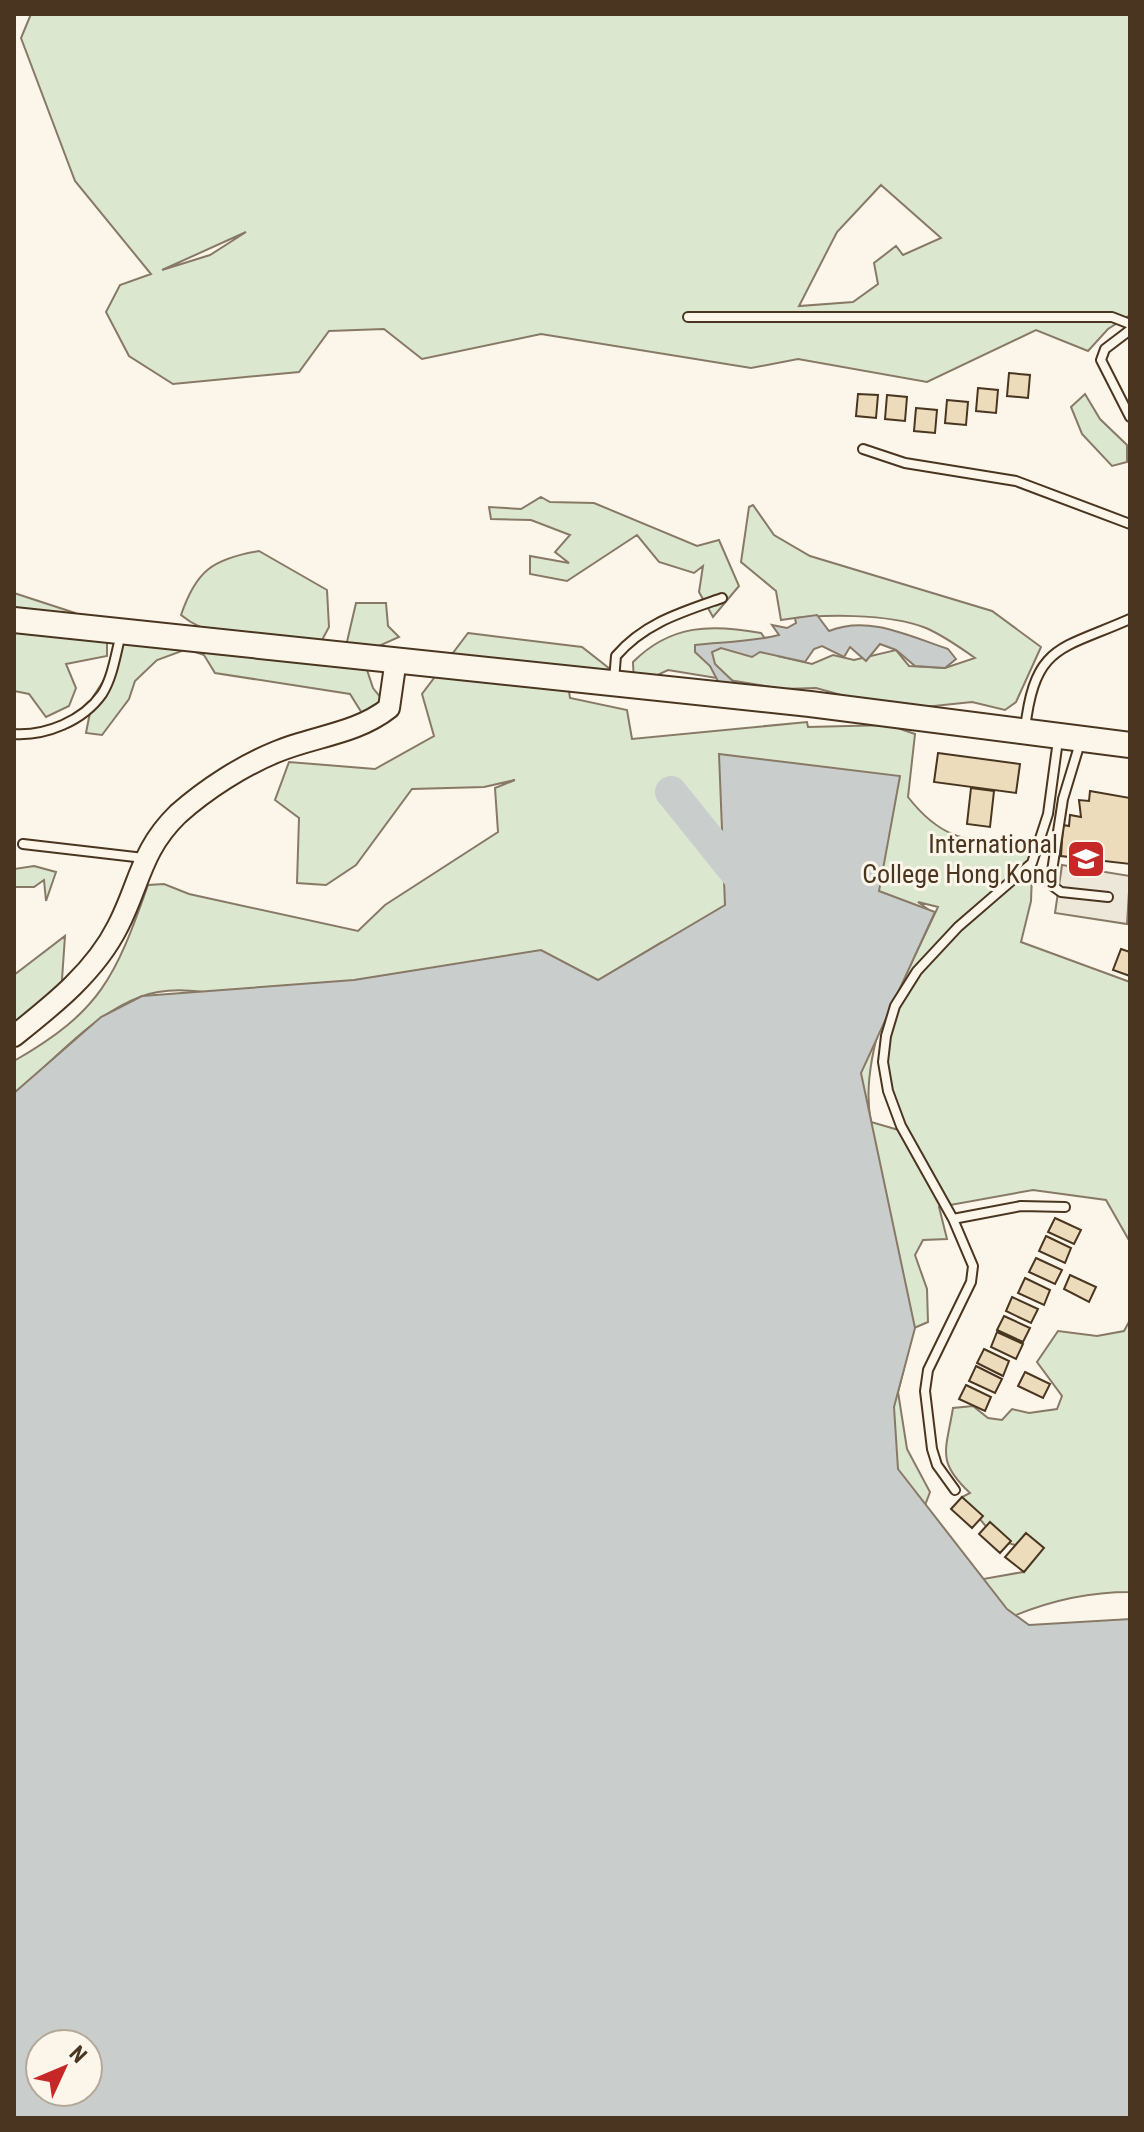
<svg xmlns="http://www.w3.org/2000/svg" width="1144" height="2132" viewBox="0 0 1144 2132" font-family="'Roboto Condensed',sans-serif">
<style>
.green{fill:#dce7d0;stroke:#887966;stroke-width:2;fill-rule:evenodd}
.parking{fill:#ede7d9;stroke:#887966;stroke-width:2}
.water{fill:#c9cecd;stroke:#887966;stroke-width:2;fill-rule:evenodd}
.lines{fill:none;stroke-linecap:round;stroke-linejoin:round}
.river{stroke:#c9cecd;stroke-width:32}
.building{fill:#ecdcbc;stroke:#4a3520;stroke-width:2}
.service-casing{stroke:#4a3520;stroke-width:12}
.tertiary-casing{stroke:#4a3520;stroke-width:24}
.secondary-casing{stroke:#4a3520;stroke-width:28}
.service{stroke:#fbf6e9;stroke-width:8}
.tertiary{stroke:#fbf6e9;stroke-width:20}
.secondary{stroke:#fbf6e9;stroke-width:24}
.labels{text-anchor:middle;stroke-width:6;stroke-linejoin:round;paint-order:stroke}
.poi-label{font-size:26px;fill:#4a3520;stroke:#fbf6e9;text-anchor:end}
</style>
<rect width="100%" height="100%" fill="#fbf6e9"/>
<path class="green" d="M31,14h1099v301l-22,14 -20,22 -52,-21 -109,52 -129,-23 -47,9 -210,-34 -119,25 -38,-30 -55,2 -30,41 -126,12 -44,-28 -23,-44 14,-27 31,-11 -76,-93 -54,-143zM881,185l60,53 -38,17 -7,-9 -22,17 4,21 -25,18 -54,4 38,-74zM246,232l-36,23 -48,15z
M1085,394l15,25 27,26v17l-15,4 -30,-32 -11,-27z
M541,497l9,5 44,1 103,43 22,-6 20,46 -26,31 -14,-25 4,-26 -9,7 -35,-11 -22,-27 -70,46 -37,-7v-18l39,7 -14,-11 15,-17 -39,-15 -40,-1 -2,-12 32,2z
M753,505l21,30 36,21 182,55 49,36 -25,55 -11,8 -33,-8 -76,8 -80,-22 -32,1 -116,-19 -34,16 -1,-24c38,-38 79,-38 128,-29l17,23 34,8 21,-9 21,5 42,-10 13,16 36,2 30,-10c-14,-10 -33,-23 -49,-30 -38,-15 -105,-14 -145,-8l-5,-29 -35,-29 8,-55z
M259,551l68,39 2,37 -8,15c-46,-9 -102,5 -140,-27 15,-44 31,-56 78,-64z
M14,593l61,20 32,28v15l-41,8 10,24 -7,18 -23,11 -17,-23 -15,-3z
M356,603h30l2,23 11,11 -29,13 -24,-4z
M468,633l114,14 28,22 -43,9 3,20 57,12 5,29 175,-17 1,5 81,-2 26,9 -7,63c39,50 67,42 125,50l-2,54 -10,41 109,40v260l-24,-42 -73,-10 -94,17 8,32 -24,1 -8,15 12,34 1,33 -14,6 -16,64 9,57 23,43 -8,21 -12,1 -155,-572h-93l-75,45 -344,11c-32,-5 -71,-14 -103,-1 -48,18 -88,65 -126,98v-34c87,-50 101,-83 134,-176l16,-1 25,10 169,37 27,-26 113,-73 -3,-44 20,-8 -31,7 -72,2 -56,76 -30,20 -29,-2 2,-65 -24,-18 14,-38 86,7 59,-33 -12,-42zM918,902l20,5 -40,84 -14,65 18,75 -31,-9c-13,-63 28,-158 58,-212z
M124,639l241,25 8,24 16,20 -24,10 -15,-24 -135,-21 -11,-18 -17,-6 -30,11 -22,21 -6,18 -27,36 -16,-2 7,-36 19,-29z
M34,866l22,6 -10,29 -2,-21 -10,7h-20v-18z
M65,936l-4,58 -47,40v-59z
M1130,1320v272c-42,0 -82,9 -121,26l-27,-21 1,-18 40,-7 10,-22 -36,-10 -35,-43 8,-4c-34,-32 -24,-42 -17,-85l20,-2 15,12 14,2 10,-11 17,4 28,-4 5,-13 -25,-34 21,-31 39,5 27,-5z"/>
<path class="parking" d="M1062,865l68,11 -3,48 -72,-11z"/>
<path class="water" d="M817,615l12,16c40,-16 80,5 119,18l8,10 -11,9 -30,-2 -19,-16 -16,-6 -14,17 -16,-14 -6,10 -22,-11 -8,3 -9,13 -45,-10 -8,5 -31,-9 -9,4 3,12 24,23 -19,-2 -10,-19 -15,-14v-7c28,-3 57,-3 84,-10l-7,-10 15,3 9,-5 -1,-5z
M719,754l181,22 -21,115 56,21 -74,161 54,255 -21,79 4,62 109,140 22,16 101,-6v499h-1116v-1025l87,-76 41,-21 212,-16 187,-30 57,30 127,-75zM40,2044h48v48h-48z"/>
<g class="lines">
<path class="river" d="M671,792l78,97"/>
</g>
<path class="building" d="M1009,373l21,2 -2,23 -21,-2z
M978,388l20,2 -2,23 -20,-2z
M858,394l20,1 -2,23 -20,-2z
M887,395l20,2 -2,24 -20,-2z
M947,400l21,2 -2,23 -21,-2z
M916,408l21,2 -2,23 -21,-2z
M938,753l82,11 -4,29 -82,-11z
M971,788l23,3 -4,36 -23,-3z
M1090,791l40,7v66l-69,-8 2,-31 6,1 1,-11 11,2 -2,-17 10,1z
M1121,949l9,3v24l-17,-6z
M1055,1218l26,12 -7,14 -26,-12z
M1046,1236l25,12 -6,15 -26,-12z
M1036,1258l26,12 -7,14 -26,-12z
M1070,1275l26,12 -7,15 -25,-13z
M1025,1278l25,12 -6,15 -26,-12z
M1012,1297l26,12 -7,14 -25,-12z
M1004,1316l26,12 -7,14 -26,-12z
M997,1332l26,12 -7,15 -25,-12z
M984,1349l25,12 -6,15 -26,-13z
M976,1366l26,13 -7,14 -26,-12z
M1025,1372l25,12 -7,14 -25,-12z
M966,1385l25,12 -6,14 -26,-12z
M962,1497l21,19 -11,12 -21,-19z
M990,1522l21,19 -11,12 -21,-19z
M1026,1533l18,15 -20,24 -19,-15z"/>
<g class="lines">
<defs>
<path id="service" d="M688,317h424l18,7
M1130,330l-25,19 -4,11 29,57
M863,449l42,14 111,18 114,43
M614,680l2,-24c28,-33 66,-44 106,-58
M1025,729c10,-85 35,-79 105,-110
M14,734c32,2 69,-13 88,-40 11,-17 14,-42 19,-60
M1080,743l-17,56 -13,85 11,8 47,5
M23,844l121,14
M953,1219l68,-13 44,1
M955,1490l-18,-25 -5,-16 -7,-58 3,-21 43,-88 2,-16 -20,-47 -52,-93 -13,-35 -5,-29 3,-26 9,-30 22,-35 41,-44 74,-64 16,-49 10,-74"/>
<path id="tertiary" d="M14,1036c39,-31 81,-64 104,-110 22,-43 23,-76 60,-112 28,-25 64,-48 98,-62 38,-16 80,-18 113,-44l7,-49"/>
<path id="secondary" d="M14,620l796,84 320,41"/>
</defs>
<use href="#service" class="service-casing"/>
<use href="#tertiary" class="tertiary-casing"/>
<use href="#secondary" class="secondary-casing"/>
<use href="#service" class="service"/>
<use href="#tertiary" class="tertiary"/>
<use href="#secondary" class="secondary"/>
</g>
<defs>
<symbol id="school-square" viewBox="-11 -11 22 22"><rect x="-9" y="-9" width="18" height="18" rx="4" fill="#c62828" stroke="#fbf6e9"/><path d="M0-5L7-2L0 1L-7-2ZM-4 1L0 2.5L4 1V4Q0 6-4 4Z" fill="#fff"/></symbol>
</defs>
<g fill-rule="evenodd">
<use href="#school-square" x="1064" y="837" width="44" height="44"/>
</g>
<g class="labels">
<g class="poi-label">
<text x="1058" y="853">International<tspan x="1058" dy="30">College Hong Kong</tspan></text>
</g>
</g>
<rect width="1144" height="2132" fill="none" stroke="#4a3520" stroke-width="32"/>
<g transform="translate(64 2068) rotate(46)"><circle r="38" fill="#fbf6e9" stroke="#b4a999" stroke-width="2"/>
<path d="M0-6L14 30L0 20L-14 30Z" fill="#c62828"/>
<text y="-12" font-size="22" font-weight="bold" text-anchor="middle" fill="#4a3520">N</text>
</g>
</svg>
